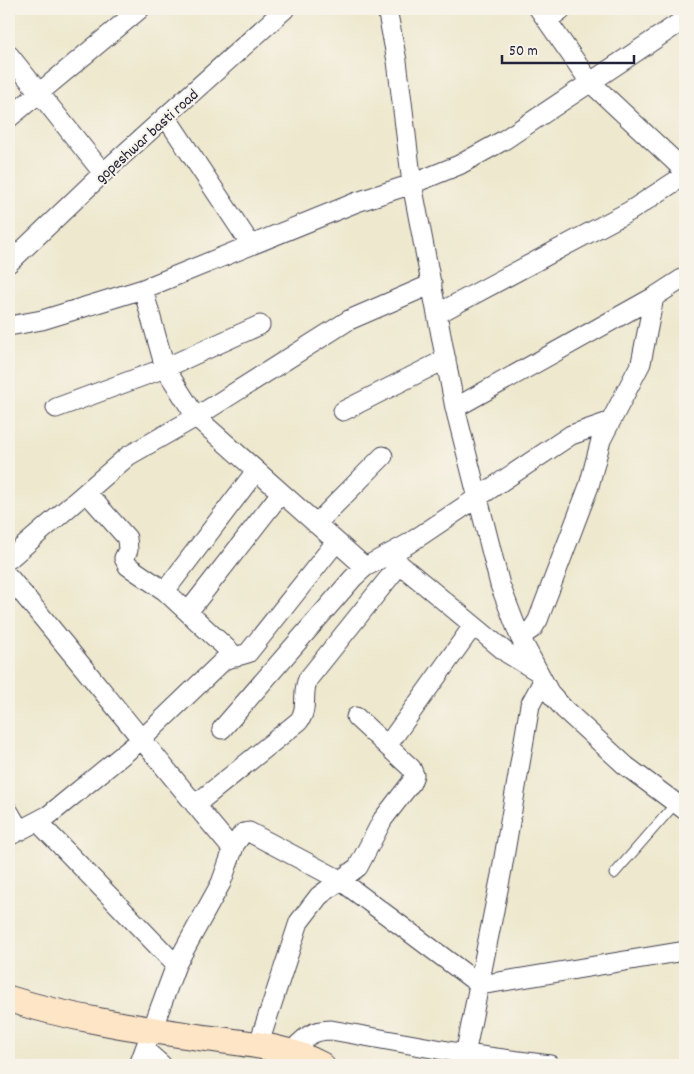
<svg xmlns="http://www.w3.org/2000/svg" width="694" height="1074" viewBox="0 0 694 1074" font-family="Dekko,sans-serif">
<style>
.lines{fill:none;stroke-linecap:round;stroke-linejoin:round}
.lane-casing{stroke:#414051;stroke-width:11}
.street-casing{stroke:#414051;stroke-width:21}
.secondary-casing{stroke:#414051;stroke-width:28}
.lane{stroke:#fff;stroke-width:9}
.street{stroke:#fff;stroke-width:19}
.secondary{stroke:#fde5c5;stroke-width:26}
.labels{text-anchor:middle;stroke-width:4;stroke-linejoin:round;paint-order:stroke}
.street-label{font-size:16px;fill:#22223b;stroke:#f7f3e8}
</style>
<rect width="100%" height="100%" fill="#f7f3e8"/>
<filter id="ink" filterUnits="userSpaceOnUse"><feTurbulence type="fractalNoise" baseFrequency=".02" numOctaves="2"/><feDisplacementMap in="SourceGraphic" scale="10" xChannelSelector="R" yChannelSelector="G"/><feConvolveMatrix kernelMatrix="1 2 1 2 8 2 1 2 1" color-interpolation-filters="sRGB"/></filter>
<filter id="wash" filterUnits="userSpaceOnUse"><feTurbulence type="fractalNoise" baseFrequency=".0096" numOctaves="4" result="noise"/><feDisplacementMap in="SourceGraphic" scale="20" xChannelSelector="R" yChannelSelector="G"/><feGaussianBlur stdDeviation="1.12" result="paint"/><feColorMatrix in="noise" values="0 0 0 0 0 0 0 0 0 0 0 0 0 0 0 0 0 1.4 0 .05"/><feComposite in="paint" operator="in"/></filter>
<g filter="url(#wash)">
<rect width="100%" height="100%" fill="#eee8ce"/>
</g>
<g filter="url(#ink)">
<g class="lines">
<defs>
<path id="lane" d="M614,874l62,-71"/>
<path id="street" d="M387,9l10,52 15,123 43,224 45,177 20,52 29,55 15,17 62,57 59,44
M539,9l51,73 95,89
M547,20l15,-11
M9,55l94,118
M166,117l85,128
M9,118l131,-109
M9,263l94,-90 182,-164
M143,289l22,79 31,49 169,150
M437,314l193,-103 55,-36
M9,326l33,-6 101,-31 214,-87 55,-18 47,-19 45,-25 181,-121
M56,408l109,-40 95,-43
M455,408l199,-111 31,-20
M343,411l103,-52
M86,492l41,46 1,12 -4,8 4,8 37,25 71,66
M316,524l67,-68
M391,557l116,96 30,18
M9,559l119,-103 68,-39 153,-97 83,-36
M9,577c75,90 148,183 224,273
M165,591l91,-120
M188,612l93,-119
M520,637l13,-9 5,-8 51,-134 12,-46 40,-77 13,-66
M222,729l131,-151 12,-11 43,-23 163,-109 38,-13
M387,746l86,-120
M195,805l104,-84c10,-14 2,-27 9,-42l92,-115
M9,812l11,19
M38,822l138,143
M9,836l40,-21 92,-75 83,-80 24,-7 88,-111
M258,1046l41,-124 20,-26 39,-29 25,-48 28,-36 3,-8 -3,-7 -55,-51
M145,1050l17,15
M290,1053c14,-14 20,-23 41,-23l134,24 85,11
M139,1065l37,-100 45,-82 14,-39 8,-11 6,-1 91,48 140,105 205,-34
M463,1065l38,-190 29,-170 13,-24"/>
<path id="secondary" d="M9,999c60,19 121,28 183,37 43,7 90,8 129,29"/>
</defs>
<use href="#lane" class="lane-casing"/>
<use href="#street" class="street-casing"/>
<use href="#secondary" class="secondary-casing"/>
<use href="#lane" class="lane"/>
<use href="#street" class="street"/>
<use href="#secondary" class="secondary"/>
</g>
</g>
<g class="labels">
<g class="street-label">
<text transform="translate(146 135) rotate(-42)" y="6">gopeshwar basti road</text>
</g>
</g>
<rect width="694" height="1074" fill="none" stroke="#f7f3e8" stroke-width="30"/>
<path d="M502 55v8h132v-8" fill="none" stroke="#22223b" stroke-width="2.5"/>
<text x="509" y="55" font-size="15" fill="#22223b" stroke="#f7f3e8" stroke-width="4" paint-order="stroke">50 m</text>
</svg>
